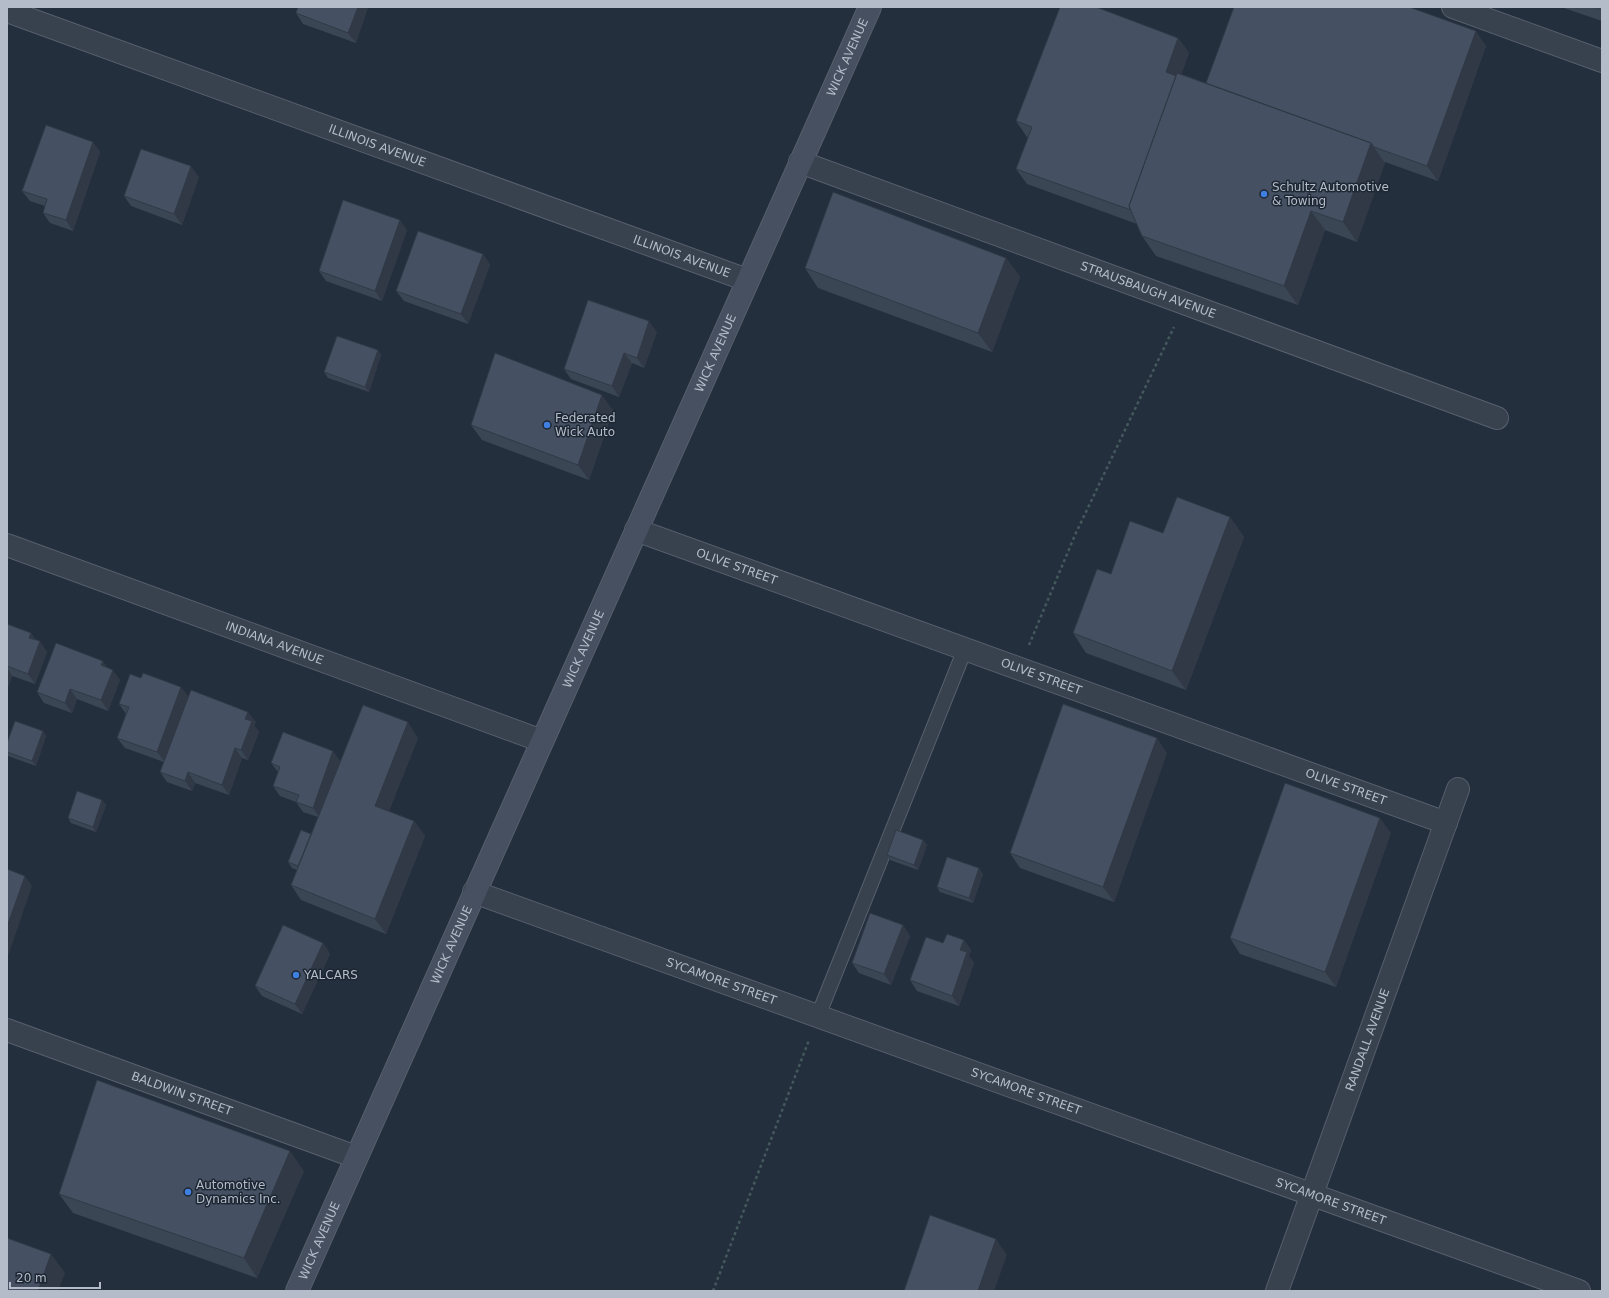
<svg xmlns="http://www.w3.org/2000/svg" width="1609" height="1298" viewBox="0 0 1609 1298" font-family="'DejaVu Sans',sans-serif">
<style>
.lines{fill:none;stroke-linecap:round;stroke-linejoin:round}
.lane-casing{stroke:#565f6c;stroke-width:16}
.street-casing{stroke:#565f6c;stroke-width:24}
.secondary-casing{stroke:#565f6c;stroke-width:24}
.path{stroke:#44595c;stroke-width:2.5;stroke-dasharray:3 3;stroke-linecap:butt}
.lane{stroke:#38414e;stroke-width:14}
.street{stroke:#38414e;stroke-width:22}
.secondary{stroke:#465061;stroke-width:22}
.wall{fill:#3b4654}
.shaded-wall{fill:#303945}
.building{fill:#455162;stroke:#303945}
.shop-dot{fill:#3f7fe0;stroke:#1d2633;stroke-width:1.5}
.labels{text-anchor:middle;stroke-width:3;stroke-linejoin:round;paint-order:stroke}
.street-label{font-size:12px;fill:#b4bcc9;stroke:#1d2633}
.poi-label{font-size:12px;fill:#b4bcc9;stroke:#1d2633;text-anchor:start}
</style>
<rect width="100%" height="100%" fill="#242f3e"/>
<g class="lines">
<defs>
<path id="lane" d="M818,1016l147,-367"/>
<g id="street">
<path d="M1453,7l149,54"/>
<path id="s1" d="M7,11l740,269"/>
<path id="s2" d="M800,162l697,256"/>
<path id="s3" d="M636,530l810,293"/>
<path id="s4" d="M7,545l535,196"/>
<path id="s5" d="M474,892l1105,399"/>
<path id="s6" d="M7,1030l349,127"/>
<path id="s7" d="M1277,1291l181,-502"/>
</g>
<g id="secondary">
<path id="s8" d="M297,1291l573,-1284"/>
</g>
</defs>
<use href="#lane" class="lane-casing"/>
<use href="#street" class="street-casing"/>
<use href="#secondary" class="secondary-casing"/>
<path class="path" d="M1029,645l46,-110 99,-208
M713,1291l96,-251"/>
<use href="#lane" class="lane"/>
<use href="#street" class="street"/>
<use href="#secondary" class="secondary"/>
</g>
<path class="wall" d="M298,7h70l-12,36 -53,-19 -7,-11z
M1561,7h41v14z
M1178,38l11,15 -8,21 25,9 280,-37 -48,135 -53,-19 -28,80 -32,-12 -27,75 -142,-49 -14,-20 -5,-12 -110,-40 -11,-15 12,-32h-1l-11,-16z
M93,142l7,10 -27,79 -23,-8 -7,-10 2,-7 -15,-5 -8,-10z
M199,177l-17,48 -51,-19 -7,-10z
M407,230l-25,71 -56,-20 -7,-10z
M483,254l7,11 -22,59 -64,-23 -8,-10z
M1006,258l14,19 -28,75 -174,-64 -13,-20z
M657,332l-13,36 -12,-5 -13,34 -48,-18 -7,-10z
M378,350l3,5 -12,37 -41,-14 -4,-6z
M613,410l-24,70 -107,-40 -11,-15z
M1230,517l14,20 -58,153 -100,-37 -13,-20 38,-59 52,-41z
M7,624l24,9 5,7 11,12 -12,32 -23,-8 -5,14z
M108,668l12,12 -12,31 -31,-12 -5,14 -28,-10 -7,-11z
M188,696l68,26 -2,3 5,7 -11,28 -6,-2 -13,37 -34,-12 -3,8 -25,-9 -7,-10 4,-10 -39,-14 -8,-10 9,-24 -7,-10z
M43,731l3,5 -10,30 -28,-10 -1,-2v-11z
M418,738l-29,73 25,10 11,15 -39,98 -85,-34 -10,-15 6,-15 -5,-2 -4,-6 23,-28 7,-17 -15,-5 -7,-10 -16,-6 -7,-10 5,-14 -7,-9 62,-12 7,10z
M1167,753l-53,149 -94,-34 -10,-15z
M102,800l4,5 -10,27 -25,-9 -3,-5z
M1391,833l-55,154 -96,-33 -10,-16z
M923,840l4,5 -9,25 -28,-10 -3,-5z
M983,874l-10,29 -33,-11 -3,-5z
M903,925l7,11 -19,49 -32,-12 -7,-10z
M964,940l7,10 -2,6 5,7 -15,43 -42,-15 -7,-11 33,-37z
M323,943l7,11 -28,60 -40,-18 -7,-10z
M304,1171l-47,107 -184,-65 -14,-19z"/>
<path class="shaded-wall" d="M358,7h10l-12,36 -8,-10z
M1476,31l10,15 -48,135 -11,-15z
M1178,38l11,15 -12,34 -11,-15z
M93,142l7,10 -27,79 -7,-11z
M1371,143l14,20 -28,79 -14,-20z
M191,166l8,11 -17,48 -8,-11z
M1311,211l14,19 -27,75 -14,-19z
M400,220l7,10 -25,71 -7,-10z
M483,254l7,11 -22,59 -7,-10z
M1006,258l14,19 -28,75 -14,-19z
M649,321l8,11 -13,36 -7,-10z
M378,350l3,5 -12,37 -4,-5z
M624,353l8,10 -13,34 -7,-11z
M602,395l11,15 -24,70 -11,-15z
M1230,517l14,20 -58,153 -14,-19z
M31,633l7,10 -9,-5z
M40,641l7,11 -12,32 -7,-10z
M103,661l7,10 -9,-6z
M7,668l5,8 -5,14z
M113,670l7,10 -12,31 -7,-11z
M181,687l8,10 -24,65 -8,-10z
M70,689l7,10 -5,14 -7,-10z
M248,712l8,10 -2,3 5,7 -11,28 -7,-10 4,-31z
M408,722l10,16 -33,83 -10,-15z
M43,731l3,5 -10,30 -4,-5z
M1157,738l10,15 -53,149 -11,-15z
M235,748l7,10 -13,37 -7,-10z
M333,751l8,11 -21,56 -7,-10z
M188,772l7,11 -3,8 -7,-10z
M102,800l4,5 -10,27 -3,-5z
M1380,818l11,15 -55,154 -11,-15z
M414,821l11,15 -39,98 -11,-15z
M923,840l4,5 -9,25 -4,-5z
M979,868l4,6 -10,29 -4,-5z
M25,876l7,10 -24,70 -1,-1v-28z
M903,925l7,11 -19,49 -7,-11z
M964,940l7,10 -2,6 5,7 -15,43 -7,-10 8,-46z
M323,943l7,11 -28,60 -7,-10z
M290,1151l14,20 -47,107 -13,-20z
M996,1239l11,16 -13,36h-16z
M51,1254l14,19 -7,18h-20z"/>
<path class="building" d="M298,7h60l-10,26 -52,-20z
M1060,7h36l82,31 -12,34 10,4 -47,130 2,4 -115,-41 16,-42 -16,-6z
M1234,7h175l67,24 -49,135 -53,-19 -3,-4 -165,-60z
M1594,7h8v3z
M1177,73l194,70 -28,79 -32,-11 -27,75 -142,-50 -13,-30z
M46,125l47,17 -27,78 -23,-7 4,-14 -25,-8z
M141,149l50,17 -17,48 -50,-18z
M833,192l173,66 -28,75 -173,-65z
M343,200l57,20 -25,71 -56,-20z
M418,231l65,23 -22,60 -65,-23z
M588,300l61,21 -12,37 -13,-5 -12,33 -48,-17z
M337,336l41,14 -13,37 -41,-15z
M495,353l107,42 -24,70 -107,-40z
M1177,497l53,20 -58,154 -99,-38 24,-64 14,5 19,-53 33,12z
M7,624l24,9 -2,5 11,3 -12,33 -21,-8z
M56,643l47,18 -2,4 12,5 -12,30 -31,-11 -5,14 -28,-11z
M143,673l38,14 -24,65 -40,-14 12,-31 -10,-3 11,-30 11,4z
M191,690l57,22 -3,7 7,2 -11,29 -6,-2 -13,37 -34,-13 -3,9 -25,-9z
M1063,704l94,34 -54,149 -93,-34z
M363,705l45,17 -33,84 39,15 -39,98 -84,-34z
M15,721l28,10 -11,30 -25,-9v-9z
M283,732l50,19 -20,57 -17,-6 3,-7 -26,-9 7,-19 -9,-4z
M1285,783l95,35 -55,154 -95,-34z
M77,791l25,9 -9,27 -25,-9z
M301,830l10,4 -13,32 -10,-4z
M896,830l27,10 -9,25 -27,-10z
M947,857l32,11 -10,30 -32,-11z
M7,869l18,7 -18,51z
M870,913l33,12 -19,49 -32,-11z
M283,925l40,18 -28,61 -40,-18z
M947,934l17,6 -4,10 7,2 -15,44 -42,-16 16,-43 17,6z
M97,1080l193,71 -46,107 -185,-64z
M930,1215l66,24 -18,52h-74z
M7,1238l44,16 -13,37h-31z"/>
<g class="shop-dot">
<circle cx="1264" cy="194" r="4"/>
<circle cx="547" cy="425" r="4"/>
<circle cx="296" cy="975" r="4"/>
<circle cx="188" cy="1192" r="4"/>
</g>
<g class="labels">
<g class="street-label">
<text dy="4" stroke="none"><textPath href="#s8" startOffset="1351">WICK AVENUE</textPath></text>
<text dy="4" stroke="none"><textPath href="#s1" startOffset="394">ILLINOIS AVENUE</textPath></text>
<text dy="4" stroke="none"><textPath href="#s1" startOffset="718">ILLINOIS AVENUE</textPath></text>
<text dy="4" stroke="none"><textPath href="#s2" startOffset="371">STRAUSBAUGH AVENUE</textPath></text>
<text dy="4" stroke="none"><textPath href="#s8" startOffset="1027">WICK AVENUE</textPath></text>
<text dy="4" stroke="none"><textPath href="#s3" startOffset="107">OLIVE STREET</textPath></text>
<text dy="4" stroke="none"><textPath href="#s4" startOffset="285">INDIANA AVENUE</textPath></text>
<text dy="4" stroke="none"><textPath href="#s8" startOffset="703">WICK AVENUE</textPath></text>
<text dy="4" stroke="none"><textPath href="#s3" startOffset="431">OLIVE STREET</textPath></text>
<text dy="4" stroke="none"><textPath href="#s3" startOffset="755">OLIVE STREET</textPath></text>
<text dy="4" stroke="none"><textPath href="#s8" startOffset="379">WICK AVENUE</textPath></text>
<text dy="4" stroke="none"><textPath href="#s5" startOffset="263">SYCAMORE STREET</textPath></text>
<text dy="4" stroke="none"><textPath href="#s7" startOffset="267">RANDALL AVENUE</textPath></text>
<text dy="4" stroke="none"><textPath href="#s5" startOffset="587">SYCAMORE STREET</textPath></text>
<text dy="4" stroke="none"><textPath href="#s6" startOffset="186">BALDWIN STREET</textPath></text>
<text dy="4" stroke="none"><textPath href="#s5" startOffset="911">SYCAMORE STREET</textPath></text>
<text dy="4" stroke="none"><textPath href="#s8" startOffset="55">WICK AVENUE</textPath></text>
</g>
<g class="poi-label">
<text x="1272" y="191">Schultz Automotive<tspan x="1272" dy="14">&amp; Towing</tspan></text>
<text x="555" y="422">Federated<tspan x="555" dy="14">Wick Auto</tspan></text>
<text x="304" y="979">YALCARS</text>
<text x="196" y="1189">Automotive<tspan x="196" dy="14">Dynamics Inc.</tspan></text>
</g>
</g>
<rect width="1609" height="1298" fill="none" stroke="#b4bcc9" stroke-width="16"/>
<path d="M10 1282v6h90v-6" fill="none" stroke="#b4bcc9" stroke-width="2"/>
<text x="16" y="1282" font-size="12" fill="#b4bcc9" stroke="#1d2633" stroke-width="3" paint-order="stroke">20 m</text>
</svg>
